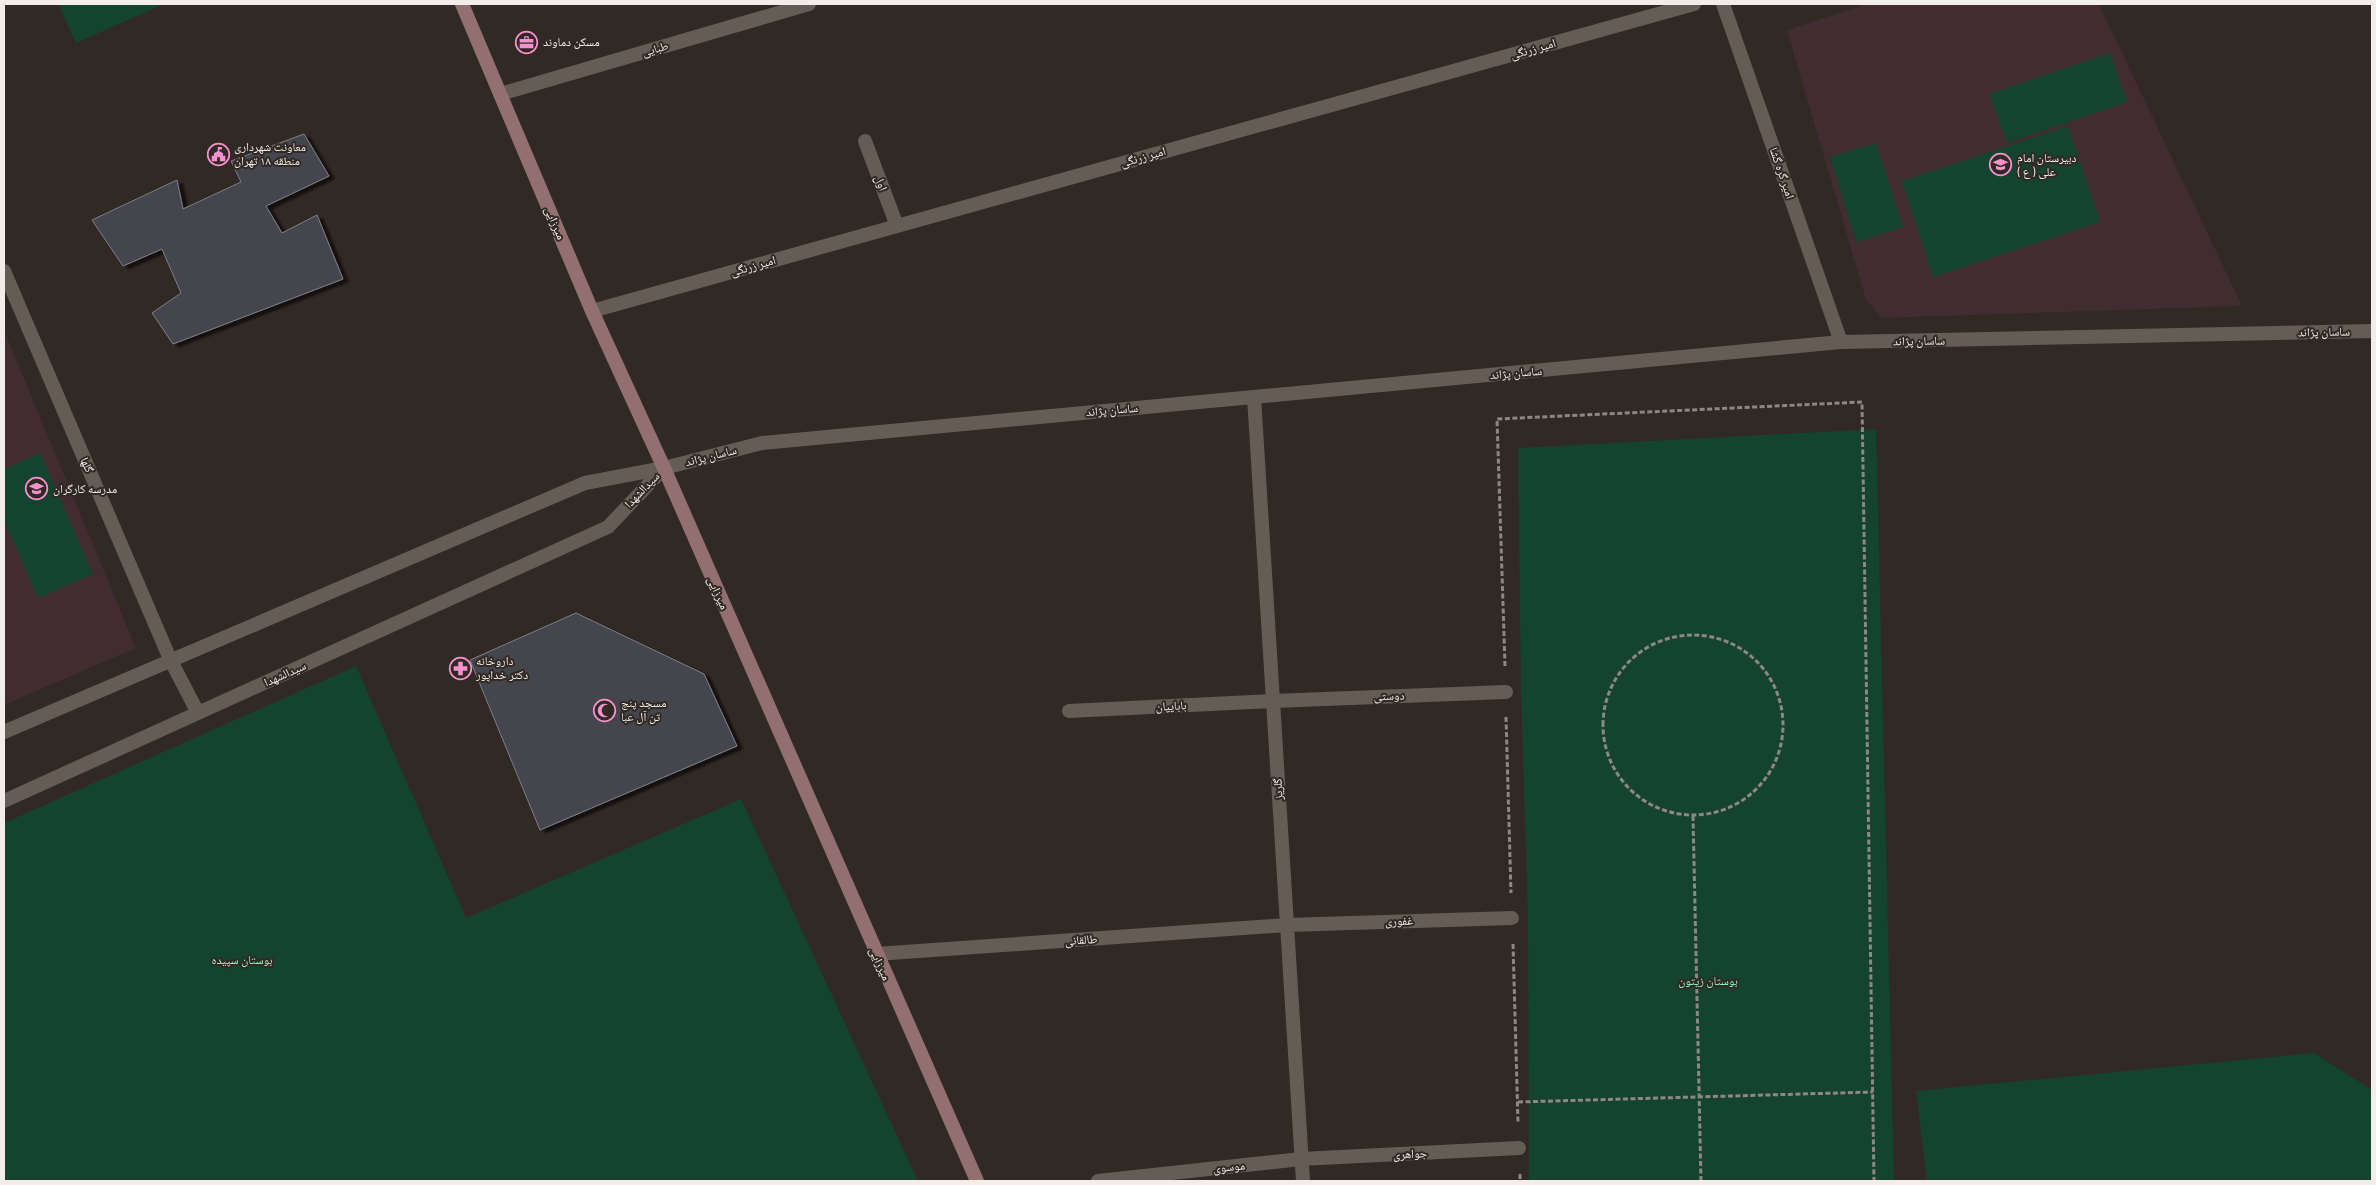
<svg xmlns="http://www.w3.org/2000/svg" width="2376" height="1185" viewBox="0 0 2376 1185" font-family="'Titillium Web','Noto Naskh Arabic',sans-serif">
<style>
.education{fill:#402c31}
.green{fill:#14442f}
.building{fill:#44444d;stroke:#7f7e89;filter:url(#shadow)}
.lines{fill:none;stroke-linecap:round;stroke-linejoin:round}
.path{stroke:#8e8782;stroke-width:3;stroke-dasharray:5 2.5;stroke-linecap:butt}
.minor{stroke:#665c56;stroke-width:14}
.tertiary{stroke:#665c56;stroke-width:14}
.secondary{stroke:#937070;stroke-width:14}
.labels{text-anchor:middle;stroke-width:4;stroke-linejoin:round;paint-order:stroke}
.poi-label{font-size:12px;fill:#f2ede9;stroke:#312923;text-anchor:start}
.street-label{font-size:12px;fill:#f2ede9;stroke:#312923}
.park-label{font-size:12px;fill:#93fac7;stroke:#312923}
</style>
<defs>
<filter id="shadow"><feDropShadow dx="5.5" dy="3" stdDeviation="1" flood-color="#0009"/></filter>
</defs>
<rect width="100%" height="100%" fill="#312923"/>
<path class="education" d="M1866,4h233l143,302 -360,12 -16,-18 -79,-270z
M4,330l132,318 -132,57z"/>
<path class="green" d="M58,4h106l-88,39z
M2110,53l17,49 -120,41 -18,-49z
M2068,126l32,96 -167,55 -31,-96z
M1876,143l27,84 -47,15 -26,-85z
M1876,429l18,752h-365l-1,-264 -7,-224 -3,-245z
M40,453l53,121 -55,24 -34,-78v-51z
M356,666l110,252 275,-119 177,382h-914v-358z
M2314,1053l58,37v91h-445l-11,-90z"/>
<path class="building" d="M304,134l25,42 -63,30 16,27 35,-18 26,64 -170,65 -21,-31 29,-20 -19,-44 -39,17 -31,-46 85,-40 6,29 58,-27 -10,-21z
M576,613l128,61 33,72 -197,84 -70,-170z"/>
<g class="lines">
<path class="path" d="M1603 725a90 90 0 1 1 180 0a90 90 0 1 1-180 0Z
M1505,666l-8,-247 365,-17 12,779
M1506,717l5,176
M1693,816l8,365
M1513,944l5,179
M1518,1102l355,-10
M1520,1174v7"/>
<path class="minor" d="M1723,4l118,338
M500,94l309,-90
M865,141l32,85
M4,271l166,388
M592,311l1102,-307
M1254,397l49,784
M1069,711l204,-10 233,-9
M876,954l411,-29 225,-7
M1098,1181l203,-22 218,-11"/>
<path class="tertiary" d="M170,659l28,54
M4,732l581,-249 79,-15 98,-25 1079,-101 531,-11
M4,801l604,-274 56,-59"/>
<path class="secondary" d="M462,4l130,307 72,157 313,713"/>
</g>
<defs>
<symbol id="office-ring" viewBox="-11 -11 22 22"><circle r="9.5" fill="#312923" stroke="#f690cf" stroke-width="1.5"/><path d="M-6-3h4V-5.5h4V-3h4V5H-6ZM-1-4.5V-3h2v-1.5ZM-6 0V1H6V0Z" fill="#f690cf"/></symbol>
<symbol id="civic-ring" viewBox="-11 -11 22 22"><circle r="9.5" fill="#312923" stroke="#f690cf" stroke-width="1.5"/><path d="M-.6-6.5H3V-4.5H.6V-3L4-1V1h2V6H-6V1h2V-1L-.6-3ZM-1.2 2.5V6h2.4V2.5Z" fill="#f690cf"/></symbol>
<symbol id="school-ring" viewBox="-11 -11 22 22"><circle r="9.5" fill="#312923" stroke="#f690cf" stroke-width="1.5"/><path d="M0-5L7-2L0 1L-7-2ZM-4 1L0 2.5L4 1V4Q0 6-4 4Z" fill="#f690cf"/></symbol>
<symbol id="pharmacy-ring" viewBox="-11 -11 22 22"><circle r="9.5" fill="#312923" stroke="#f690cf" stroke-width="1.5"/><path d="M-2-6h4v4h4v4h-4v4h-4v-4h-4v-4h4Z" fill="#f690cf"/></symbol>
<symbol id="mosque-ring" viewBox="-11 -11 22 22"><circle r="9.5" fill="#312923" stroke="#f690cf" stroke-width="1.5"/><path d="M3.5-4.9A6 6 0 1 0 3.5 4.9A5 5 0 1 1 3.5-4.9Z" fill="#f690cf"/></symbol>
</defs>
<g fill-rule="evenodd">
<use href="#office-ring" x="514" y="30" width="25" height="25"/>
<use href="#civic-ring" x="206" y="142" width="25" height="25"/>
<use href="#school-ring" x="1988" y="152" width="25" height="25"/>
<use href="#school-ring" x="24" y="476" width="25" height="25"/>
<use href="#pharmacy-ring" x="448" y="656" width="25" height="25"/>
<use href="#mosque-ring" x="592" y="698" width="25" height="25"/>
</g>
<g class="labels">
<g class="poi-label">
<text x="543" y="46">مسکن دماوند</text>
<text x="234" y="151">معاونت شهرداری<tspan x="234" dy="14">منطقه ۱۸ تهران</tspan></text>
<text x="2017" y="162">دبیرستان امام<tspan x="2017" dy="14">علی ( ع )</tspan></text>
<text x="53" y="493">مدرسه کارگران</text>
<text x="476" y="665">داروخانه<tspan x="476" dy="14">دکتر خداپور</tspan></text>
<text x="621" y="707">مسجد پنج<tspan x="621" dy="14">تن آل عبا</tspan></text>
</g>
<g class="street-label">
<text transform="translate(655 49) rotate(-16)" y="4">طبایی</text>
<text transform="translate(1533 49) rotate(-16)" y="4">امیر زرنگی</text>
<text transform="translate(1143 157) rotate(-16)" y="4">امیر زرنگی</text>
<text transform="translate(1782 173) rotate(71)" y="4">امیر گره گشا</text>
<text transform="translate(881 183) rotate(69)" y="4">اول</text>
<text transform="translate(555 223) rotate(67)" y="4">میرزایی</text>
<text transform="translate(753 266) rotate(-16)" y="4">امیر زرنگی</text>
<text transform="translate(2324 332) rotate(-1)" y="4">ساسان پژاند</text>
<text transform="translate(1919 341) rotate(-1)" y="4">ساسان پژاند</text>
<text transform="translate(1516 373) rotate(-5)" y="4">ساسان پژاند</text>
<text transform="translate(1112 410) rotate(-5)" y="4">ساسان پژاند</text>
<text transform="translate(711 456) rotate(-14)" y="4">ساسان پژاند</text>
<text transform="translate(87 465) rotate(67)" y="4">گلها</text>
<text transform="translate(642 490) rotate(-46)" y="4">سیدالشهدا</text>
<text transform="translate(718 593) rotate(66)" y="4">میرزایی</text>
<text transform="translate(285 674) rotate(-24)" y="4">سیدالشهدا</text>
<text transform="translate(1389 696) rotate(-2)" y="4">دوستی</text>
<text transform="translate(1171 706) rotate(-3)" y="4">باباییان</text>
<text transform="translate(1278 789) rotate(-93)" y="4">گلریز</text>
<text transform="translate(1399 921) rotate(-2)" y="4">غفوری</text>
<text transform="translate(1081 940) rotate(-4)" y="4">طالقانی</text>
<text transform="translate(880 964) rotate(66)" y="4">میرزایی</text>
<text transform="translate(1410 1154) rotate(-3)" y="4">جواهری</text>
<text transform="translate(1229 1167) rotate(-6)" y="4">موسوی</text>
</g>
<g class="park-label">
<text x="242" y="964">بوستان سپیده</text>
<text x="1708" y="985">بوستان زیتون</text>
</g>
</g>
<rect width="2376" height="1185" fill="none" stroke="#f2ede9" stroke-width="10"/>
</svg>
